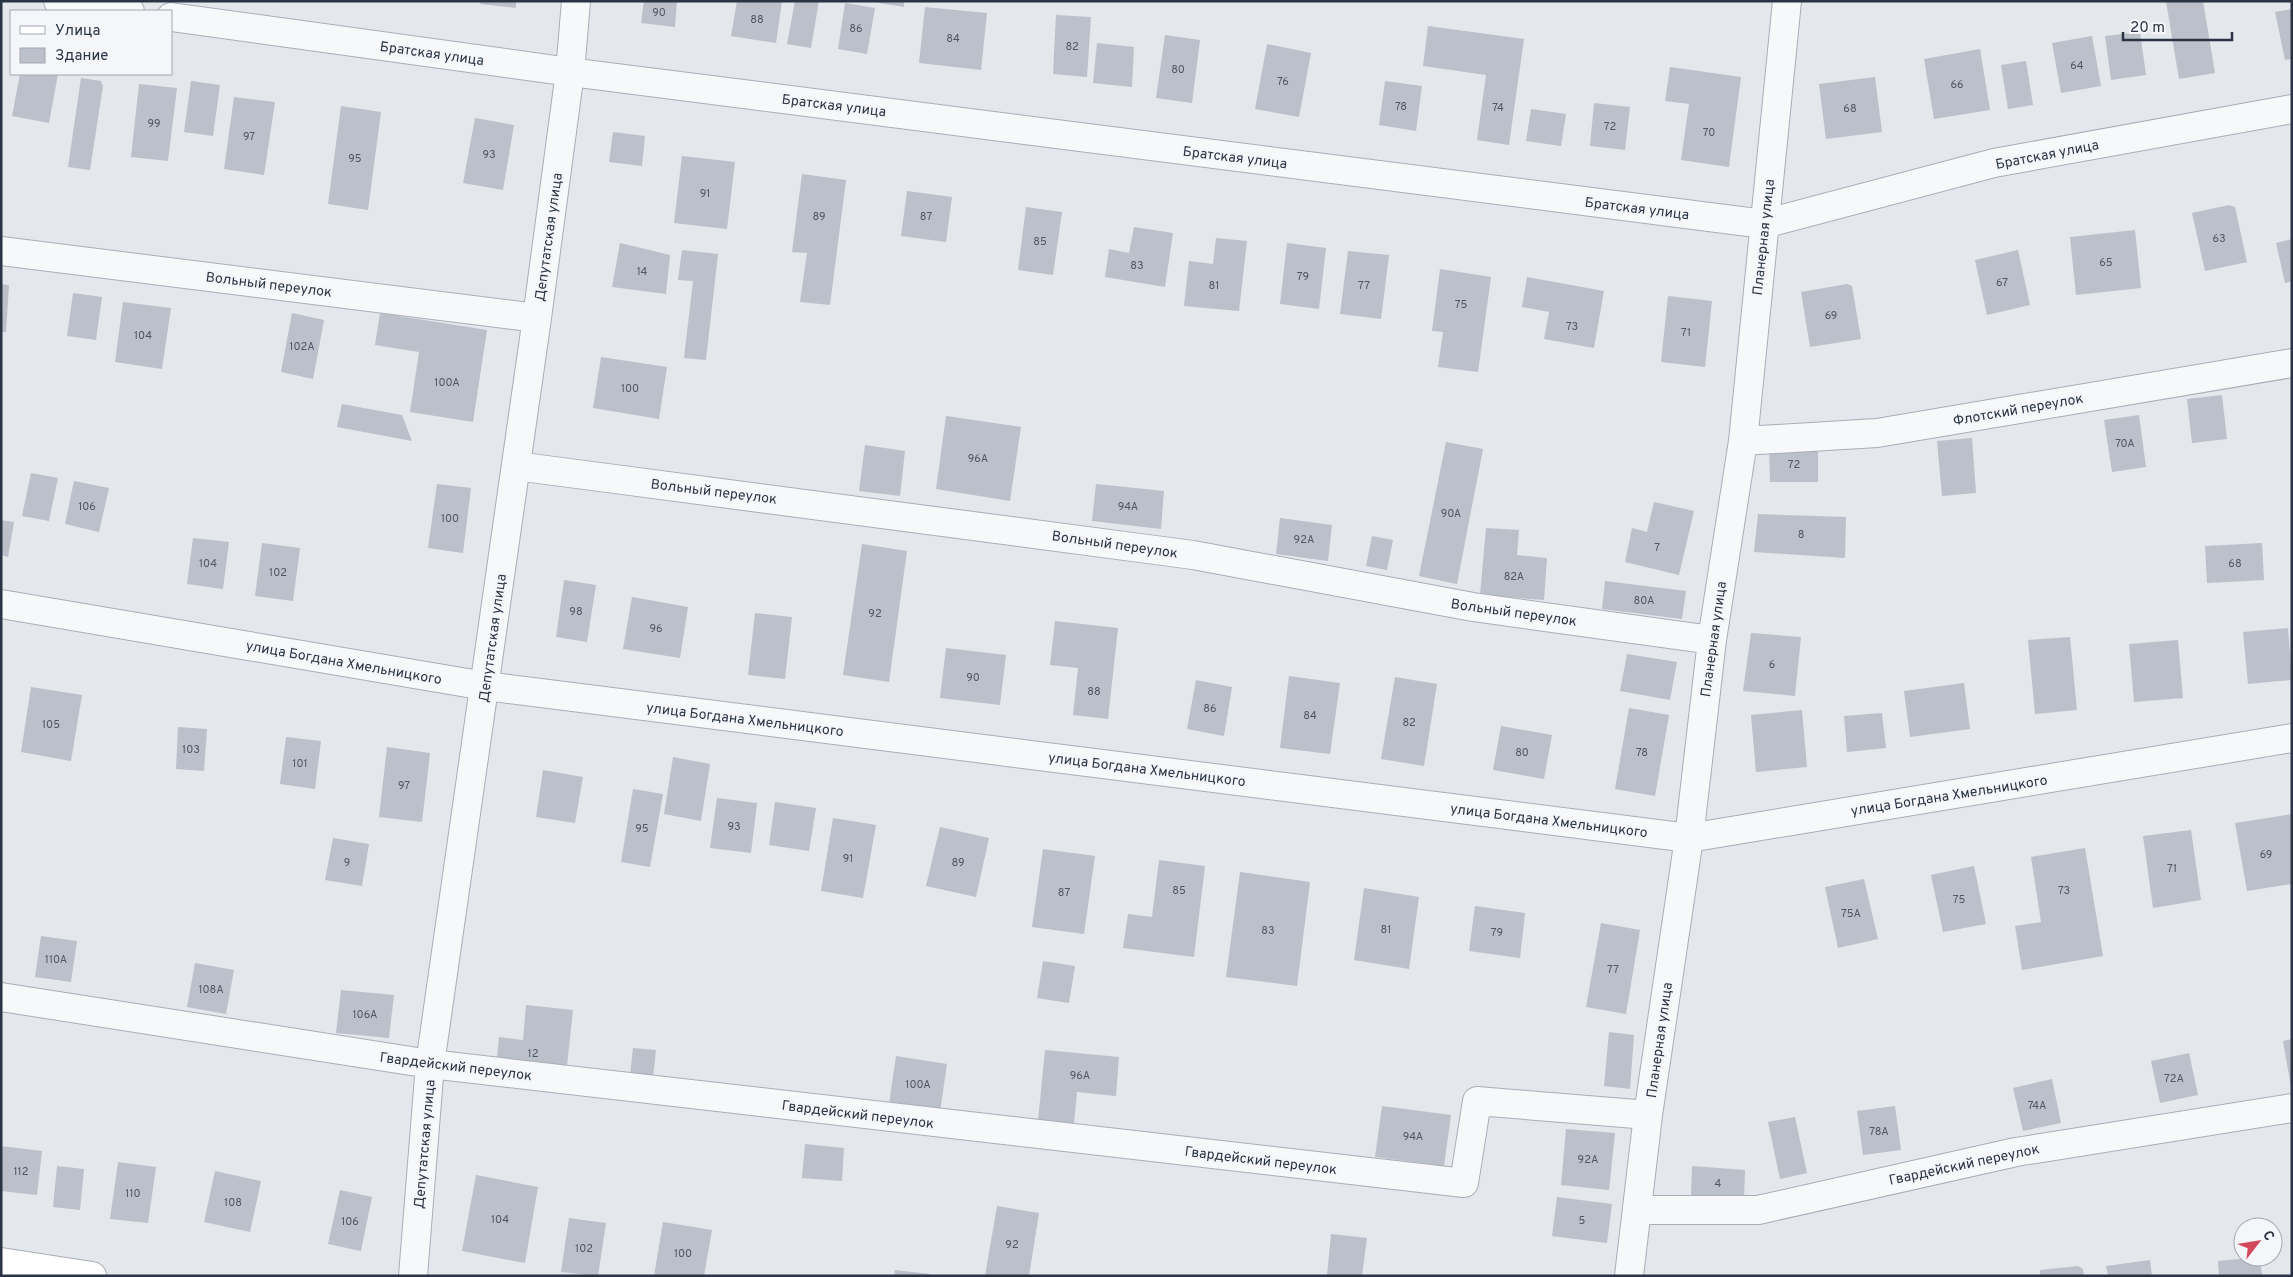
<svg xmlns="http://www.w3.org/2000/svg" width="2293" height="1277" viewBox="0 0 2293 1277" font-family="Overpass,sans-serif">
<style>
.building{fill:#bbc0ca}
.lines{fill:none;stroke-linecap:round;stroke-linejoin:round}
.street-casing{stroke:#a9aeb7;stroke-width:30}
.secondary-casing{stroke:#a9aeb7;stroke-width:30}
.street{stroke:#f7f8fa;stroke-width:28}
.secondary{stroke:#fff;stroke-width:28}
.labels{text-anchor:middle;stroke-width:5;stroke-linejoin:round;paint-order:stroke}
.number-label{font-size:11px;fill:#4f5766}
.street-label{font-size:14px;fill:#2b3445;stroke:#f4f6f9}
</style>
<rect width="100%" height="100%" fill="#e4e7ec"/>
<path class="building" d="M481,1h35v7l-36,-4z
M644,1h33l-2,26 -34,-4z
M737,1h45l-6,42 -45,-7z
M795,1h24l-8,47 -24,-4z
M867,1h37v6z
M2166,1h37l12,72 -36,6z
M845,3l30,5 -8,46 -29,-5z
M925,7l62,6 -6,57 -62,-7z
M2292,9v50l-7,1 -10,-48z
M1056,15l35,2 -4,60 -34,-3z
M1428,26l96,13 -15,106 -32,-5 9,-65 -63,-9z
M2140,32l6,43 -35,5 -6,-44z
M1165,35l35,5 -8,63 -36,-5z
M2092,36l9,50 -40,7 -9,-50z
M1097,43l37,4 -2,40 -39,-4z
M1267,44l44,9 -12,64 -44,-8z
M1980,49l10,61 -56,9 -10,-60z
M2026,61l7,44 -25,4 -7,-44z
M1670,67l71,10 -12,90 -48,-7 8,-56 -24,-3z
M20,74h38l-9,49 -37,-7z
M1875,77l7,55 -56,7 -7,-55z
M81,78l20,3 2,5 -13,84 -22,-3z
M191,81l29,4 -7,51 -29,-4z
M1385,81l37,5 -6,45 -37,-6z
M139,84l38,4 -9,73 -37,-4z
M234,97l41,5 -11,73 -40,-6z
M1594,103l36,4 -5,43 -35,-4z
M341,106l40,6 -13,98 -40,-6z
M1531,109l35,5 -5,32 -35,-5z
M475,118l39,7 -11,65 -40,-7z
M613,132l32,4 -3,30 -33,-4z
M682,156l53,6 -8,67 -53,-6z
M802,174l44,6 -16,125 -30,-3 7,-49 -15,-1z
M907,191l45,6 -6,45 -45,-6z
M2229,205l6,2 12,55 -42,9 -13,-58z
M1026,207l36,5 -9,63 -35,-5z
M1134,227l39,6 -8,54 -60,-10 4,-28 20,4z
M2135,230l6,58 -65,7 -6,-58z
M1216,238l31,3 -8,70 -55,-5 5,-45 24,3z
M2292,239v42l-7,2 -9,-40z
M620,243l50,12 -4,39 -54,-7z
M1287,243l39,5 -7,61 -39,-5z
M682,250l36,4 -12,106 -22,-2 9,-77 -15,-1z
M2018,250l12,55 -43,10 -12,-55z
M1348,251l41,4 -8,64 -41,-5z
M1440,269l51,8 -13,95 -40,-5 5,-35 -11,-1z
M1527,277l77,14 -10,57 -50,-9 5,-27 -27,-5z
M1,284l8,1 -3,47h-5z
M1847,284l5,2 9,53 -51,8 -9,-55z
M73,293l29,4 -6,43 -29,-4z
M1668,296l44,5 -7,66 -44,-5z
M123,302l48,6 -9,61 -47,-7z
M292,313l32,7 -11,59 -32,-7z
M380,313l107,17 -14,92 -63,-10 9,-60 -44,-7z
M601,357l66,10 -8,52 -66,-11z
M2222,395l5,44 -35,4 -5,-44z
M342,404l60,11 10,26 -75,-14z
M2139,415l7,52 -34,5 -8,-52z
M946,416l75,11 -11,74 -74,-12z
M1972,438l4,55 -34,3 -5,-55z
M1446,442l37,7 -26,135 -38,-8z
M865,445l40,6 -5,45 -41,-5z
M1769,446h49v36h-48z
M31,473l27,5 -9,43 -27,-5z
M74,481l35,7 -10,44 -34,-8z
M437,484l34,4 -8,65 -35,-5z
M1096,484l68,7 -3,38 -69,-8z
M1654,502l40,9 -15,64 -54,-13 7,-34 15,4z
M1758,514l88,3 -1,41 -91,-6z
M1280,518l52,7 -4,36 -52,-7z
M1,520l13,2 -6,35 -7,-2z
M1486,528l33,2 -2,25 30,3 -3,42 -64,-5z
M1372,536l21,4 -6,30 -21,-4z
M193,538l36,4 -6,47 -36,-5z
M262,543l38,5 -7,53 -38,-5z
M2262,543l2,37 -57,3 -2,-37z
M862,544l45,7 -18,131 -46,-7z
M564,580l32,5 -9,57 -31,-5z
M1605,581l81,10 -4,28 -80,-10z
M632,597l56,10 -8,51 -57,-9z
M755,613l37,4 -7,62 -37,-4z
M1055,621l63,7 -10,91 -35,-4 5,-47 -28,-3z
M2288,628l4,52 -44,4 -5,-52z
M1751,633l50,4 -6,59 -52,-5z
M2070,637l7,73 -42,4 -7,-74z
M2178,640l5,58 -49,4 -5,-58z
M946,648l60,7 -6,50 -60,-7z
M1627,654l50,8 -7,38 -50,-9z
M1289,676l51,7 -10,71 -50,-6z
M1395,677l42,7 -13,82 -43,-7z
M1196,680l36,7 -8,49 -37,-7z
M1964,683l6,46 -60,8 -6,-46z
M31,687l51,8 -11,66 -50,-9z
M1629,708l40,7 -14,81 -40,-7z
M1802,710l5,57 -51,5 -5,-57z
M1882,713l4,35 -39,4 -3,-36z
M1501,726l51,9 -8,44 -51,-9z
M178,727l29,2 -3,42 -28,-2z
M286,737l35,4 -6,48 -35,-5z
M387,747l43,6 -8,69 -43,-5z
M673,757l37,7 -9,57 -37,-7z
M543,770l40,7 -8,46 -39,-6z
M633,789l30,5 -13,73 -29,-5z
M717,798l40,5 -6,50 -41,-5z
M775,802l41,6 -7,43 -40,-6z
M2292,814v70l-45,7 -12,-68z
M833,818l43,7 -13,73 -42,-7z
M940,827l49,11 -13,59 -50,-11z
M2191,830l10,70 -48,8 -10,-72z
M333,838l36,6 -7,42 -37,-6z
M2085,848l18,108 -81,14 -7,-44 26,-4 -10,-65z
M1043,849l52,7 -11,78 -52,-7z
M1159,860l46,6 -11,91 -71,-9 5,-34 24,3z
M1974,866l12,58 -43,8 -12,-57z
M1240,872l70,10 -13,104 -71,-9z
M1864,879l14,60 -40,9 -13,-61z
M1364,888l55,9 -10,72 -55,-9z
M1475,906l50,7 -5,45 -51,-7z
M1601,923l39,7 -14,84 -40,-7z
M41,936l36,5 -6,41 -36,-5z
M1043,961l32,5 -6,37 -32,-5z
M195,963l39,7 -8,44 -39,-7z
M341,990l53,5 -5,43 -53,-5z
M526,1005l47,5 -7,65 -70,-8 3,-30 24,3z
M1609,1032l25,3 -4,54 -26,-3z
M2292,1039v48h-1l-8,-46z
M633,1048l23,2 -3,27 -23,-2z
M1045,1050l74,7 -3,39 -39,-4 -3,32 -36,-3z
M2189,1053l9,42 -38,8 -9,-42z
M896,1056l51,8 -7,48 -51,-8z
M2052,1079l9,44 -38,8 -10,-43z
M1382,1106l69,9 -7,51 -69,-9z
M1895,1106l6,44 -38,5 -6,-44z
M1795,1117l12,56 -27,6 -12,-57z
M1566,1129l49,4 -6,57 -48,-5z
M805,1144l39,4 -2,33 -40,-3z
M1,1146l41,5 -5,44 -36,-4z
M118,1162l38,5 -8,56 -38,-4z
M57,1166l27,3 -4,41 -27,-3z
M1692,1166l53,4 -1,29 -53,-3z
M215,1171l46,10 -11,51 -46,-10z
M476,1175l62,12 -13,76 -63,-12z
M340,1190l32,7 -11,54 -33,-7z
M1557,1197l55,7 -5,39 -55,-7z
M997,1206l42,7 -10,63h-44z
M569,1218l37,5 -8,53 -37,-4z
M663,1222l49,8 -8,46h-50z
M1331,1234l36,4 -5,38h-35z
M2260,1257l2,19h-43l-1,-15z
M2150,1260l2,16h-44l-2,-10z
M2078,1266l5,3 1,7h-44v-6z
M895,1270l35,4v2h-36z"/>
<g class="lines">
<defs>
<path id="street" d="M58,1l72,10
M171,17l399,55 1194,152 230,-61 298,-54
M1,251l536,67
M1743,441l134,-8 415,-70
M516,466l677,89 280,52 239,33
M1,604l484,82 1204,152 603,-100
M1,997l429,67 1034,119 13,-82 171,14
M1637,1210h121l258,-58 276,-44
M413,1276l17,-212 107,-746 33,-246 6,-71
M1629,1276l19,-161 41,-277 23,-198 31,-199 44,-440"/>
<path id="secondary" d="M1,1262l91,14"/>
</defs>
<use href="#street" class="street-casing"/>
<use href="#secondary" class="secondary-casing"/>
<use href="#street" class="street"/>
<use href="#secondary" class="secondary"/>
</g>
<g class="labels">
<g class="number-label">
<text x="659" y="16">90</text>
<text x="757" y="23">88</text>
<text x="856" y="32">86</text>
<text x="953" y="42">84</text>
<text x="1072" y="50">82</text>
<text x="2077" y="69">64</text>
<text x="1178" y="73">80</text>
<text x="1283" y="85">76</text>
<text x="1957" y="88">66</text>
<text x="1401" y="110">78</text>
<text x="1498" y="111">74</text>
<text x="1850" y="112">68</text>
<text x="154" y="127">99</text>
<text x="1610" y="130">72</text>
<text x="1709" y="136">70</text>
<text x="249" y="140">97</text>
<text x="489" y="158">93</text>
<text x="355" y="162">95</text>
<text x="705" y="197">91</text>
<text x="819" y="220">89</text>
<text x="926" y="220">87</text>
<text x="2219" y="242">63</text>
<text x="1040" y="245">85</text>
<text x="2106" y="266">65</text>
<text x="1137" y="269">83</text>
<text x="642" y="275">14</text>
<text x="1303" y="280">79</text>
<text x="2002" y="286">67</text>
<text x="1214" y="289">81</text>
<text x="1364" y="289">77</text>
<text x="1461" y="308">75</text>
<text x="1831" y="319">69</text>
<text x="1572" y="330">73</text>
<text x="1686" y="336">71</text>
<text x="143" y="339">104</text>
<text x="302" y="350">102А</text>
<text x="447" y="386">100А</text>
<text x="630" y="392">100</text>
<text x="2125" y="447">70А</text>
<text x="978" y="462">96А</text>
<text x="1794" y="468">72</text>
<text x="87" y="510">106</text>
<text x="1128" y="510">94А</text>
<text x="1451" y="517">90А</text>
<text x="450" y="522">100</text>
<text x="1801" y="538">8</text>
<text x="1304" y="543">92А</text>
<text x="1657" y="551">7</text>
<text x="208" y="567">104</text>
<text x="2235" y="567">68</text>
<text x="278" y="576">102</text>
<text x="1514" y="580">82А</text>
<text x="1644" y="604">80А</text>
<text x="576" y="615">98</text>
<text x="875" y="617">92</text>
<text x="656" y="632">96</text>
<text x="1772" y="668">6</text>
<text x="973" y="681">90</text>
<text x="1094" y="695">88</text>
<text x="1210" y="712">86</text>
<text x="1310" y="719">84</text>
<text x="1409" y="726">82</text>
<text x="51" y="728">105</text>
<text x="191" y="753">103</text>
<text x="1522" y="756">80</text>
<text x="1642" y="756">78</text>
<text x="300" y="767">101</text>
<text x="404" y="789">97</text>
<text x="734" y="830">93</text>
<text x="642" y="832">95</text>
<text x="2266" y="858">69</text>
<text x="848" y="862">91</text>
<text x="347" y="866">9</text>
<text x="958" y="866">89</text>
<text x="2172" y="872">71</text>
<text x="1179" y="894">85</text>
<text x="2064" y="894">73</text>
<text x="1064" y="896">87</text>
<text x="1959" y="903">75</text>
<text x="1851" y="917">75А</text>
<text x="1386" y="933">81</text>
<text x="1268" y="934">83</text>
<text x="1497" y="936">79</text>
<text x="56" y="963">110А</text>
<text x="1613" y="973">77</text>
<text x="211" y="993">108А</text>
<text x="365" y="1018">106А</text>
<text x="533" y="1057">12</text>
<text x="1080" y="1079">96А</text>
<text x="2174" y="1082">72А</text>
<text x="918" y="1088">100А</text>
<text x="2037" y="1109">74А</text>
<text x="1879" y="1135">78А</text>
<text x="1413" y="1140">94А</text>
<text x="1588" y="1163">92А</text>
<text x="21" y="1175">112</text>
<text x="1718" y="1187">4</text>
<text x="133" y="1197">110</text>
<text x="233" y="1206">108</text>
<text x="500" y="1223">104</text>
<text x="1582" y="1224">5</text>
<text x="350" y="1225">106</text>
<text x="1012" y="1248">92</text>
<text x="584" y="1252">102</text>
<text x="683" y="1257">100</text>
</g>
<g class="street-label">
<text transform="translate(432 53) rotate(8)" y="5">Братская улица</text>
<text transform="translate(834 105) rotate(7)" y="5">Братская улица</text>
<text transform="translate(2047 154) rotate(-11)" y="5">Братская улица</text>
<text transform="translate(1235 157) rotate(7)" y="5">Братская улица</text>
<text transform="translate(1637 208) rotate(7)" y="5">Братская улица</text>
<text transform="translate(548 237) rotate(-82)" y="5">Депутатская улица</text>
<text transform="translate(1763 237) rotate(-84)" y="5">Планерная улица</text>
<text transform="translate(269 284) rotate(7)" y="5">Вольный переулок</text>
<text transform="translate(2018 409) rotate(-10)" y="5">Флотский переулок</text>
<text transform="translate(714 491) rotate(7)" y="5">Вольный переулок</text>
<text transform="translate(1115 544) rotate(8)" y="5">Вольный переулок</text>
<text transform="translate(1514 612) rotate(8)" y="5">Вольный переулок</text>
<text transform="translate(492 638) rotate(-82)" y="5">Депутатская улица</text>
<text transform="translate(1713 639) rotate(-82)" y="5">Планерная улица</text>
<text transform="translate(344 662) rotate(10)" y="5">улица Богдана Хмельницкого</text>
<text transform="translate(745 719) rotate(7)" y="5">улица Богдана Хмельницкого</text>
<text transform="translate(1147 769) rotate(7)" y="5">улица Богдана Хмельницкого</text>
<text transform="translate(1949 795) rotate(-9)" y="5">улица Богдана Хмельницкого</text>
<text transform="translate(1549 820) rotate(7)" y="5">улица Богдана Хмельницкого</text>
<text transform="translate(1659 1040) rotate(-82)" y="5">Планерная улица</text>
<text transform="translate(456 1066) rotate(7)" y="5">Гвардейский переулок</text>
<text transform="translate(858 1114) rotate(7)" y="5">Гвардейский переулок</text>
<text transform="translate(424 1144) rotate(-85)" y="5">Депутатская улица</text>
<text transform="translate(1261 1160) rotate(7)" y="5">Гвардейский переулок</text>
<text transform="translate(1964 1164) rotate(-12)" y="5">Гвардейский переулок</text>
</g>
</g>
<rect width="2293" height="1277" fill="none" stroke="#2b3445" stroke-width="5"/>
<rect x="10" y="10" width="162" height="65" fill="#f4f6f9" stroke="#a4a8b1"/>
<rect x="20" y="26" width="25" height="8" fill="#ffffff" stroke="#a4a8b1"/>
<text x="55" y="35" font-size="15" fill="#2b3445">Улица</text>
<rect x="20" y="48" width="25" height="15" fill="#bbc0ca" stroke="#a4a8b1"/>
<text x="55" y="60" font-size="15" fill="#2b3445">Здание</text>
<g transform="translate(2258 1242) rotate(59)"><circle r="24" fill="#f4f6f9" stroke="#a4a8b1"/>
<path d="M0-4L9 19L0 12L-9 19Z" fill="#d1495b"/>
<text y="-8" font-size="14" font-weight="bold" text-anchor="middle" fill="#2b3445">С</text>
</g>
<path d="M2123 32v8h109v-8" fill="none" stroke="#2b3445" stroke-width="2.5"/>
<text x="2130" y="32" font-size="15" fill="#2b3445" stroke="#f4f6f9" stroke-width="4" paint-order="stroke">20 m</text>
</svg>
